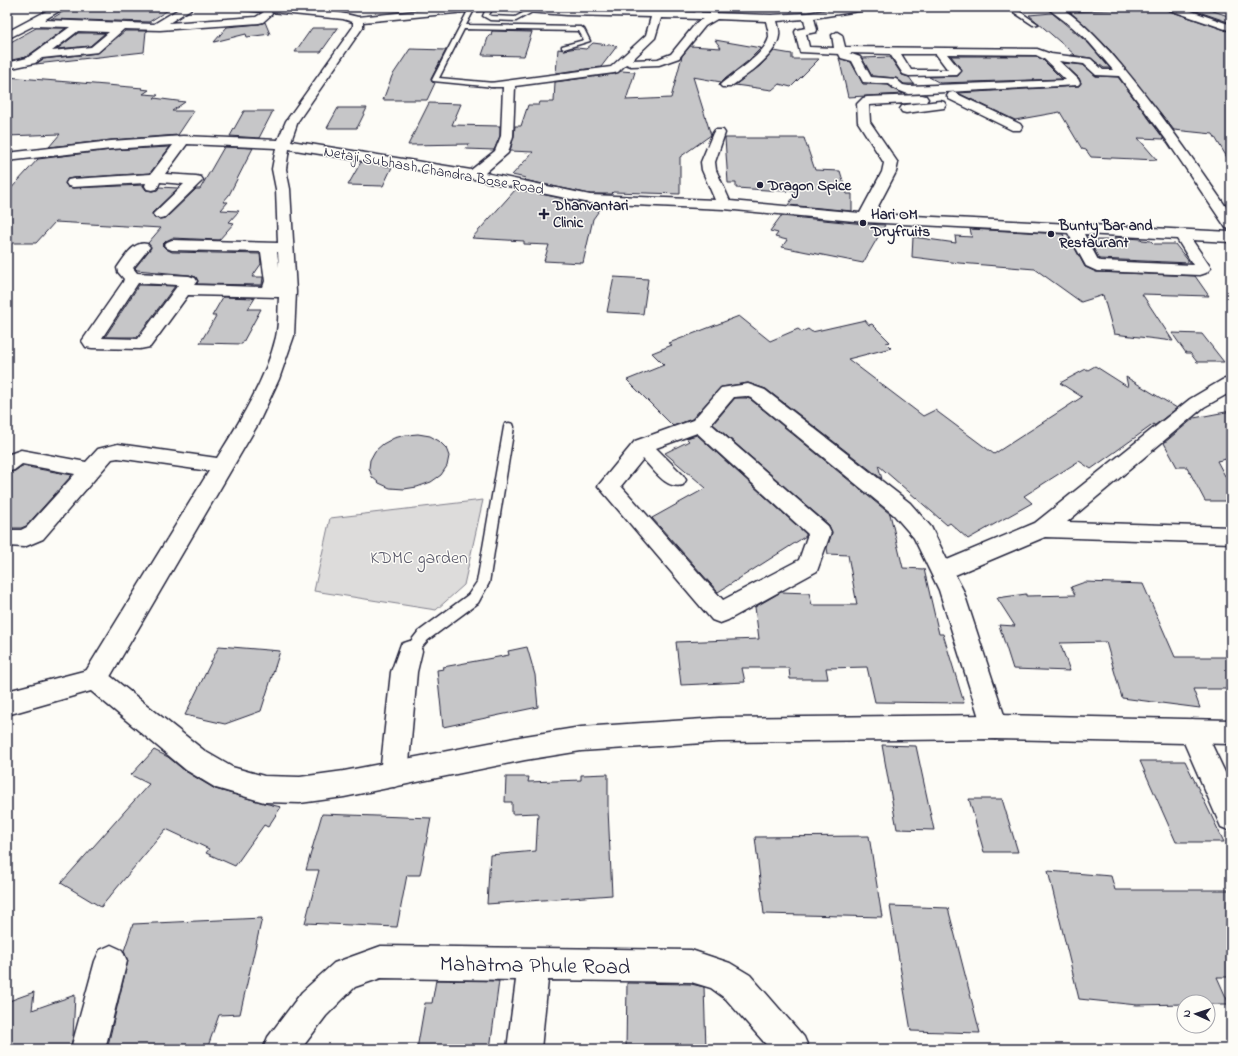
<svg xmlns="http://www.w3.org/2000/svg" width="1238" height="1056" viewBox="0 0 1238 1056" font-family="'Indie Flower',sans-serif">
<style>
.green{fill:#dddcdb;stroke:#807f8b}
.building{fill:#c6c6c8;stroke:#22223b}
.lines{fill:none;stroke-linecap:round;stroke-linejoin:round}
.lane-casing{stroke:#22223b;stroke-width:3}
.street-casing{stroke:#22223b;stroke-width:3}
.secondary-casing{stroke:#22223b;stroke-width:3}
.lane{fill:#fdfcf7;fill-rule:evenodd}
.street{fill:#fdfcf7;fill-rule:evenodd}
.secondary{fill:#fdfcf7;fill-rule:evenodd}
.poi-dot{fill:#22223b;stroke:#fdfcf7;stroke-width:1.5}
.labels{text-anchor:middle;stroke-width:3;stroke-linejoin:round;paint-order:stroke}
.far-street-label{font-size:15px;fill:#22223b;stroke:#fdfcf7}
.far-poi-label{font-size:15px;font-weight:bold;fill:#22223b;stroke:#fdfcf7;text-anchor:start}
.park-label{font-size:18px;fill:#5a5a6b;stroke:#fdfcf7}
.near-street-label{font-size:22px;fill:#22223b;stroke:#fdfcf7}
</style>
<rect width="100%" height="100%" fill="#fdfcf7"/>
<filter id="ink" filterUnits="userSpaceOnUse"><feTurbulence type="fractalNoise" baseFrequency=".025" numOctaves="2"/><feDisplacementMap in="SourceGraphic" scale="8" xChannelSelector="R" yChannelSelector="G"/><feConvolveMatrix kernelMatrix="1 2 1 2 8 2 1 2 1" color-interpolation-filters="sRGB"/></filter>
<g filter="url(#ink)">
<path class="green" d="M483,500l-19,85 -28,25 -122,-19 16,-73z"/>
<path class="building" d="M71,7h102l-24,15 -98,-3z
M1150,7h14l3,3 64,22v132l-18,-30 -39,-4 -64,-80 -24,-24 -16,-14z
M1185,7h17l29,10v6z
M1052,13l36,30 22,25h-6l-13,-10 -21,-3h5l-46,-40z
M265,22l5,12 -23,3 -1,-3 -32,8 13,-15 32,-3z
M36,28h30l-40,29 -19,4v-17z
M312,28h26l-17,24h-26z
M125,31h21l-2,21 -108,12 7,-5 55,-6z
M492,31l40,1 -8,24 -42,-1 7,-20h2z
M78,33h27l-15,13 -33,3z
M715,40l46,8 -13,13 -27,21 -28,-5 18,58 -31,22v37l-67,-2 -2,2h-21l-66,-14 2,-2 -14,-3 21,-23 -23,-1 4,-15 1,-10h6l7,-21h11l1,-3h14l1,-20 59,-8 7,-3 14,1 -9,28 45,-2 11,-42 8,-10 31,2z
M593,43l24,3 -16,21 -45,6 2,-24 6,1 13,-2 9,1z
M410,49l36,1 -15,29 1,3 3,1 -8,17h-44l9,-24z
M774,51l18,3v5h27l-28,28 -12,-3 -7,6 -37,-5 25,-19z
M951,56h85l7,4 19,19 -122,4 -11,-6 29,-1 4,-6z
M890,57l12,18 7,2 5,7h-10l-8,-6 -24,-2 -10,-18z
M839,58l12,4 12,22 25,1 15,9 -55,3z
M1063,63l20,2 13,11 22,1 46,62 -26,-1 19,22 -66,-3 -5,-7 -4,-1 -22,-37 -45,8 -57,-27 121,-7 2,-3 -2,-5z
M7,77l136,11 -2,1 8,1 -6,4 15,1 -4,3 31,4 -13,9h22l-16,24 -67,5 -62,7 11,-13 -53,2z
M429,103l32,1 -9,21 48,1v10l-6,14 -28,-1 3,-5 -61,1z
M338,108h29l-10,20h-30z
M244,111h29l-14,27 -29,-2z
M725,138h79l11,32 25,1 7,23h5v17l-64,-6 9,-13 -61,-4v-5h-8z
M170,147l-20,26 -77,5 -6,1 -2,5 3,3 5,1 71,-3 -1,1 3,4 6,1 5,-1 2,-3 19,1 -26,25 2,5 6,1 6,-1 30,-29h4l24,-42 29,1 -24,47 -6,7h5l-7,8 18,1 -10,11 5,1 -15,17 -47,-2 -6,3 -4,4 4,4 6,3 88,2 1,10 -9,13h11l-1,8 -65,-1 1,-3 -2,-4 -7,-2 -52,-5 -2,-2 16,-20 -3,-5 13,-15 -106,-6 -19,21h-29v-50l31,-34 73,-9z
M361,162l31,5 -9,19 -35,-1z
M516,189l74,15 13,1 -10,14 -10,44 -39,-2 5,-16 -25,-1v-3l-52,-3z
M781,216l84,8 20,1 -22,38 -81,-16 5,-7 -12,-3 3,-4 -8,-2z
M970,229l93,5 2,5h5l15,28 11,5 99,4 14,20 -67,-2 31,47 -59,-7 -11,-39 -22,7 -46,-33 -76,-6 -47,-6 1,-20 43,6 -1,-7 17,1z
M1114,237l27,2 1,1 9,1 3,3h21l15,19 -91,-4 -10,-19h27z
M614,277l34,2 -5,35 -36,-2z
M139,285l36,1 -38,51h-32z
M223,297l32,1 -7,11h13l-19,35 -42,-1 16,-27h-4z
M739,316l31,25 28,-12 4,3 6,-3 4,3 53,-12 4,5 3,-1 18,18 -4,1 5,5 -43,11 75,57 12,-6 59,44 88,-57 -22,-14 26,-14 2,1 7,-4 33,21 -2,-10 51,31 -23,18v-2l-63,45 -12,-8 -55,35 8,7 -64,36 -18,-16 -3,2 -69,-60 4,14 -116,-90 -18,-6 -27,4 -29,32 -19,7 -46,-46 37,-15 -12,-12 20,-8 -3,-2z
M1172,333l30,1 22,28h-27l-7,-9h-4z
M735,398h11l4,1 140,115 13,54 21,1 15,65h4l21,69 -89,-1 -8,-35 -41,1 2,11h-38l-1,-11h-47l3,14 -64,3 -5,-43 83,-3 -4,-32 26,-15 28,1 3,12h45l-9,-50 -20,-1 -1,-6 5,-15 -3,-8 -116,-101z
M1231,411v47l-14,3 14,26v14h-26l-18,-34h-10l-13,-24 30,-25z
M418,434l12,2 9,5 7,7 3,8 -2,10 -6,9 -10,7 -14,5 -13,2 -14,-1 -11,-5 -7,-6 -3,-9 1,-8 5,-9 8,-7 11,-6 12,-3z
M697,435l109,99v2l-88,56 -66,-74 54,-30 -41,-35 24,-12 -3,-3z
M22,466l50,9 -46,51 -5,2h-14v-55l8,-2z
M1085,582l58,2 32,73h56v32h-38l7,19 -78,-10 -16,-56 -46,1 10,28 -57,-2 -14,-44 16,1 -18,-28 29,-4v2l49,-1 -4,-8z
M219,646l61,5 -19,60 -36,13 -40,-9z
M527,647l8,28 3,32 -95,20 -6,-57 7,-1 -1,-2 66,-12 -1,-4z
M882,745l34,1 18,84 -37,-1z
M154,750l14,7 17,14 30,18 49,14 17,4 -13,20 -4,-2 -29,41 -29,-13 3,-4 -43,-20 -65,78 -40,-24 88,-99 -18,-9z
M1140,761h45l39,81h-48z
M608,774v35l4,86 -125,9 3,-49 46,-4 2,-38 -26,1v-12h-7l1,-25h23l-1,5 53,-2v-5z
M969,799h33l16,53h-34z
M322,814l109,4 -11,57h-13l-10,52 -92,-4 14,-53h-13z
M869,836l13,81 -118,-3 -9,-77z
M1048,871l63,5 4,14h116v87h-14l12,27h-21v-2h-24v2l-47,1 -58,-6z
M890,906l58,2 32,125 -69,-2z
M262,918l-22,96 -21,1 -12,34h-100l21,-88 -4,-10 9,-27z
M436,980l63,1 -9,68h-73l8,-46h7z
M627,983l64,1 13,3 2,62h-80z
M34,992l-2,18 43,-15 -2,42 -3,12h-63l2,-48z"/>
<g class="lines">
<defs>
<path id="lane" d="M470,7l5,1 -9,17 115,2 3,2 6,12 -26,8 -2,-1v-2l22,-6 -5,-9 -115,-2 -25,49 55,5 3,2 -3,2 -61,-6 -1,-1z
M487,7h6l-4,8 2,1 24,1 18,-9 5,1 -22,12 -26,-1 -7,-4z
M696,7h6l-2,10 -5,-1z
M1006,7h7l25,17 -5,1z
M509,423l4,1 1,3 -25,156 -11,20 -50,37 -13,15 -5,2 -5,-2 -2,-4 15,-19 50,-37 9,-13 27,-155 1,-3z"/>
<path id="street" d="M54,7h12l-22,13 110,4 28,-17h12l-25,16 87,-6 8,-5 -19,-2 -5,-3c38,0 82,0 118,10l99,-10h34l-5,3 -123,12v5l-65,94 -7,20 180,29 24,-19 6,-15 2,-49h-13l-2,-2 2,-2 121,-16 35,-32 5,-18 -84,-2 -69,-5 -5,-3h46l232,8 37,-2 38,-6h24l-5,3 -51,8 3,12 -1,2 -10,2 3,13 25,1 -2,-13 5,-3 5,3 3,12 192,2 14,5 40,5 12,11h10l-24,-28 -19,-17 -24,-18c4,0 9,-1 12,0 17,7 39,31 51,44 45,51 83,107 122,163v15l-5,-1 -58,-86 -49,-66 -23,-1 -12,-11 -25,-3 19,18 2,4 -2,2 -170,9 -13,-5 -6,-5 -26,-2 -11,-21 -11,-3 -2,-4 -39,-2 -5,-20 1,-2 10,-2 -2,-9 -27,2c1,4 3,10 2,15 -2,19 -35,41 -49,51h-8l-2,-2 2,-2c13,-10 44,-30 47,-46 0,-5 -2,-11 -3,-16l-49,-2 -12,7 -26,32 -20,7 -28,1 -5,-2 -8,8 -4,1 -99,13 -2,50 -5,17 -23,20 105,22 125,5 -13,-30 -1,-8 12,-29 2,-3h8l2,3 -10,29 1,8 14,31 130,12 22,-41 2,-9 -26,-41 -1,-18 6,-6 4,-1 55,-2 4,1 2,3 -2,3 -57,3 1,17 28,41 -2,9 -22,42 357,18v10l-39,-2 19,28 -5,5 -6,2 -103,-4 -11,-5 -18,-33 -203,-11 -141,-13 -134,-6 -116,-24 -185,-30 -3,20 4,20 6,103 -2,44 -15,43 -21,45 -154,263 -9,3 -9,-3 -4,-8 4,-8 123,-200 -91,-13 -6,1 -69,80 -19,8 -17,-1v-16h14l6,-3 48,-53 -53,-10 -8,6 -7,2v-17l14,-5 65,12 12,-13 20,-5 99,14c23,-37 49,-79 59,-121 3,-13 2,-27 3,-40l-91,-2 -38,52 -10,2 -48,-1 -6,-1 -4,-6 41,-59 1,-3 -6,-7 -1,-4c7,-10 17,-28 30,-24l3,3 -17,21 4,5 52,3 6,2 2,3 -3,4 69,2 2,-6 -4,-29 -89,-2 -5,-2 -3,-3 3,-3 5,-2 106,3 -2,-54 -4,-20 4,-21 -89,-4 -22,30 31,2 5,1 2,3 -38,37 -5,1 -5,-1 -2,-3 31,-30 -24,-2 -3,7 -5,1 -5,-1 -2,-3 1,-3 -73,4 -5,-1 -2,-3 2,-3 5,-1 78,-5 22,-29 -62,4 -104,12v-8l104,-12 72,-5 95,4 8,-19 67,-94v-5l-10,-3 -72,-7 1,2 -9,8 -4,1 -99,7 -36,-1 -26,23 -56,6 -7,5 -28,6v-6l20,-5 43,-31 -37,-1 -26,13v-7zM661,18l42,1 -6,3 -26,32 -13,5 -26,1 23,-22zM78,31l31,1 -18,15 -39,4zM849,53l41,1 13,20 6,2 48,-1 4,-4 -14,-17 89,1 8,4 22,21 -157,6 -6,-1 -7,-6 -25,-2 -11,-20zM901,54h35l12,16h-37zM1084,234l93,5 16,26 -93,-4 -2,-1zM277,252h1l1,15zM138,283l40,2 -40,54 -36,-1z
M1165,7h15l51,18v6l-64,-22z
M953,92l67,32 2,3 -2,3h-8l-63,-31 -2,-3 2,-3z
M940,101l4,1 2,3 -2,3 -38,5 -4,-1 -2,-3 2,-3 4,-1z
M1229,378l2,1v13l-27,15 -137,115 164,5v16l-186,-6 -90,38 8,15 45,137 -4,9 -9,3 -9,-3 -4,-9 -43,-137 -25,-52 -20,-23 -143,-117 -5,-2 -12,1 -23,27 117,102 3,6 -14,39 -89,49 -8,3 -8,-3 -114,-134 37,-45 58,-21 28,-32 27,-4 17,6 145,113 21,24 16,33 88,-37 155,-124 32,-19zM697,433l111,101 -9,26 -76,40 -102,-114 22,-27c11,11 23,31 40,26l3,-5 -3,-5 -27,-27z
M410,641l9,3 3,7 -5,21 -9,102 -4,9 -10,4 -10,-4 -4,-9 11,-102 10,-28z
M1192,719l9,3 30,63v46l-10,-4 -42,-96 4,-9z
M111,945l11,5 5,11 -22,88h-34l24,-88 5,-11z
M381,946l310,4 39,13 20,12 54,62 5,12h-39l-44,-50 -15,-11 -20,-6 -143,-2 -7,69h-34l9,-69 -135,-2 -26,9 -29,29 -25,33h-38l5,-12 34,-45 32,-29z"/>
<path id="secondary" d="M95,668l9,3 102,81 26,15 32,9 36,1 44,-6 181,-35 56,-9 138,-9 276,-3 236,5v24l-236,-5 -276,3 -138,9 -56,9 -181,37 -44,6 -36,-1 -48,-14 -30,-18 -95,-79 -84,24v-24z"/>
</defs>
<use href="#lane" class="lane-casing"/>
<use href="#street" class="street-casing"/>
<use href="#secondary" class="secondary-casing"/>
<use href="#lane" class="lane"/>
<use href="#street" class="street"/>
<use href="#secondary" class="secondary"/>
</g>
</g>
<g class="poi-dot">
<circle cx="760" cy="185" r="4"/>
<path d="M542 208h4v4h4v4h-4v4h-4v-4h-4v-4h4z"/>
<circle cx="863" cy="223" r="4"/>
<circle cx="1051" cy="234" r="4"/>
</g>
<g class="labels">
<g class="far-street-label">
<text transform="translate(434 170) rotate(10)" y="5">Netaji Subhash Chandra Bose Road</text>
</g>
<g class="far-poi-label">
<text x="768" y="190">Dragon Spice</text>
<text x="553" y="210">Dhanvantari<tspan x="553" dy="17">Clinic</tspan></text>
<text x="871" y="219">Hari OM<tspan x="871" dy="17">Dryfruits</tspan></text>
<text x="1059" y="230">Bunty Bar and<tspan x="1059" dy="17">Restaurant</tspan></text>
</g>
<g class="park-label">
<text x="419" y="563">KDMC garden</text>
</g>
<g class="near-street-label">
<text transform="translate(535 964) rotate(1)" y="8">Mahatma Phule Road</text>
</g>
</g>
<rect width="1238" height="1056" fill="none" stroke="#fdfcf7" stroke-width="24"/>
<rect x="12" y="12" width="1214" height="1032" fill="none" stroke="#22223b" stroke-width="1.5" filter="url(#ink)"/>
<g transform="translate(1196 1014) rotate(273)"><circle r="19" fill="#fdfcf7" stroke="#a5a5ac"/>
<path d="M0-3L7 15L0 10L-7 15Z" fill="#22223b"/>
<text y="-6" font-size="11" font-weight="bold" text-anchor="middle" fill="#22223b">N</text>
</g>
</svg>
